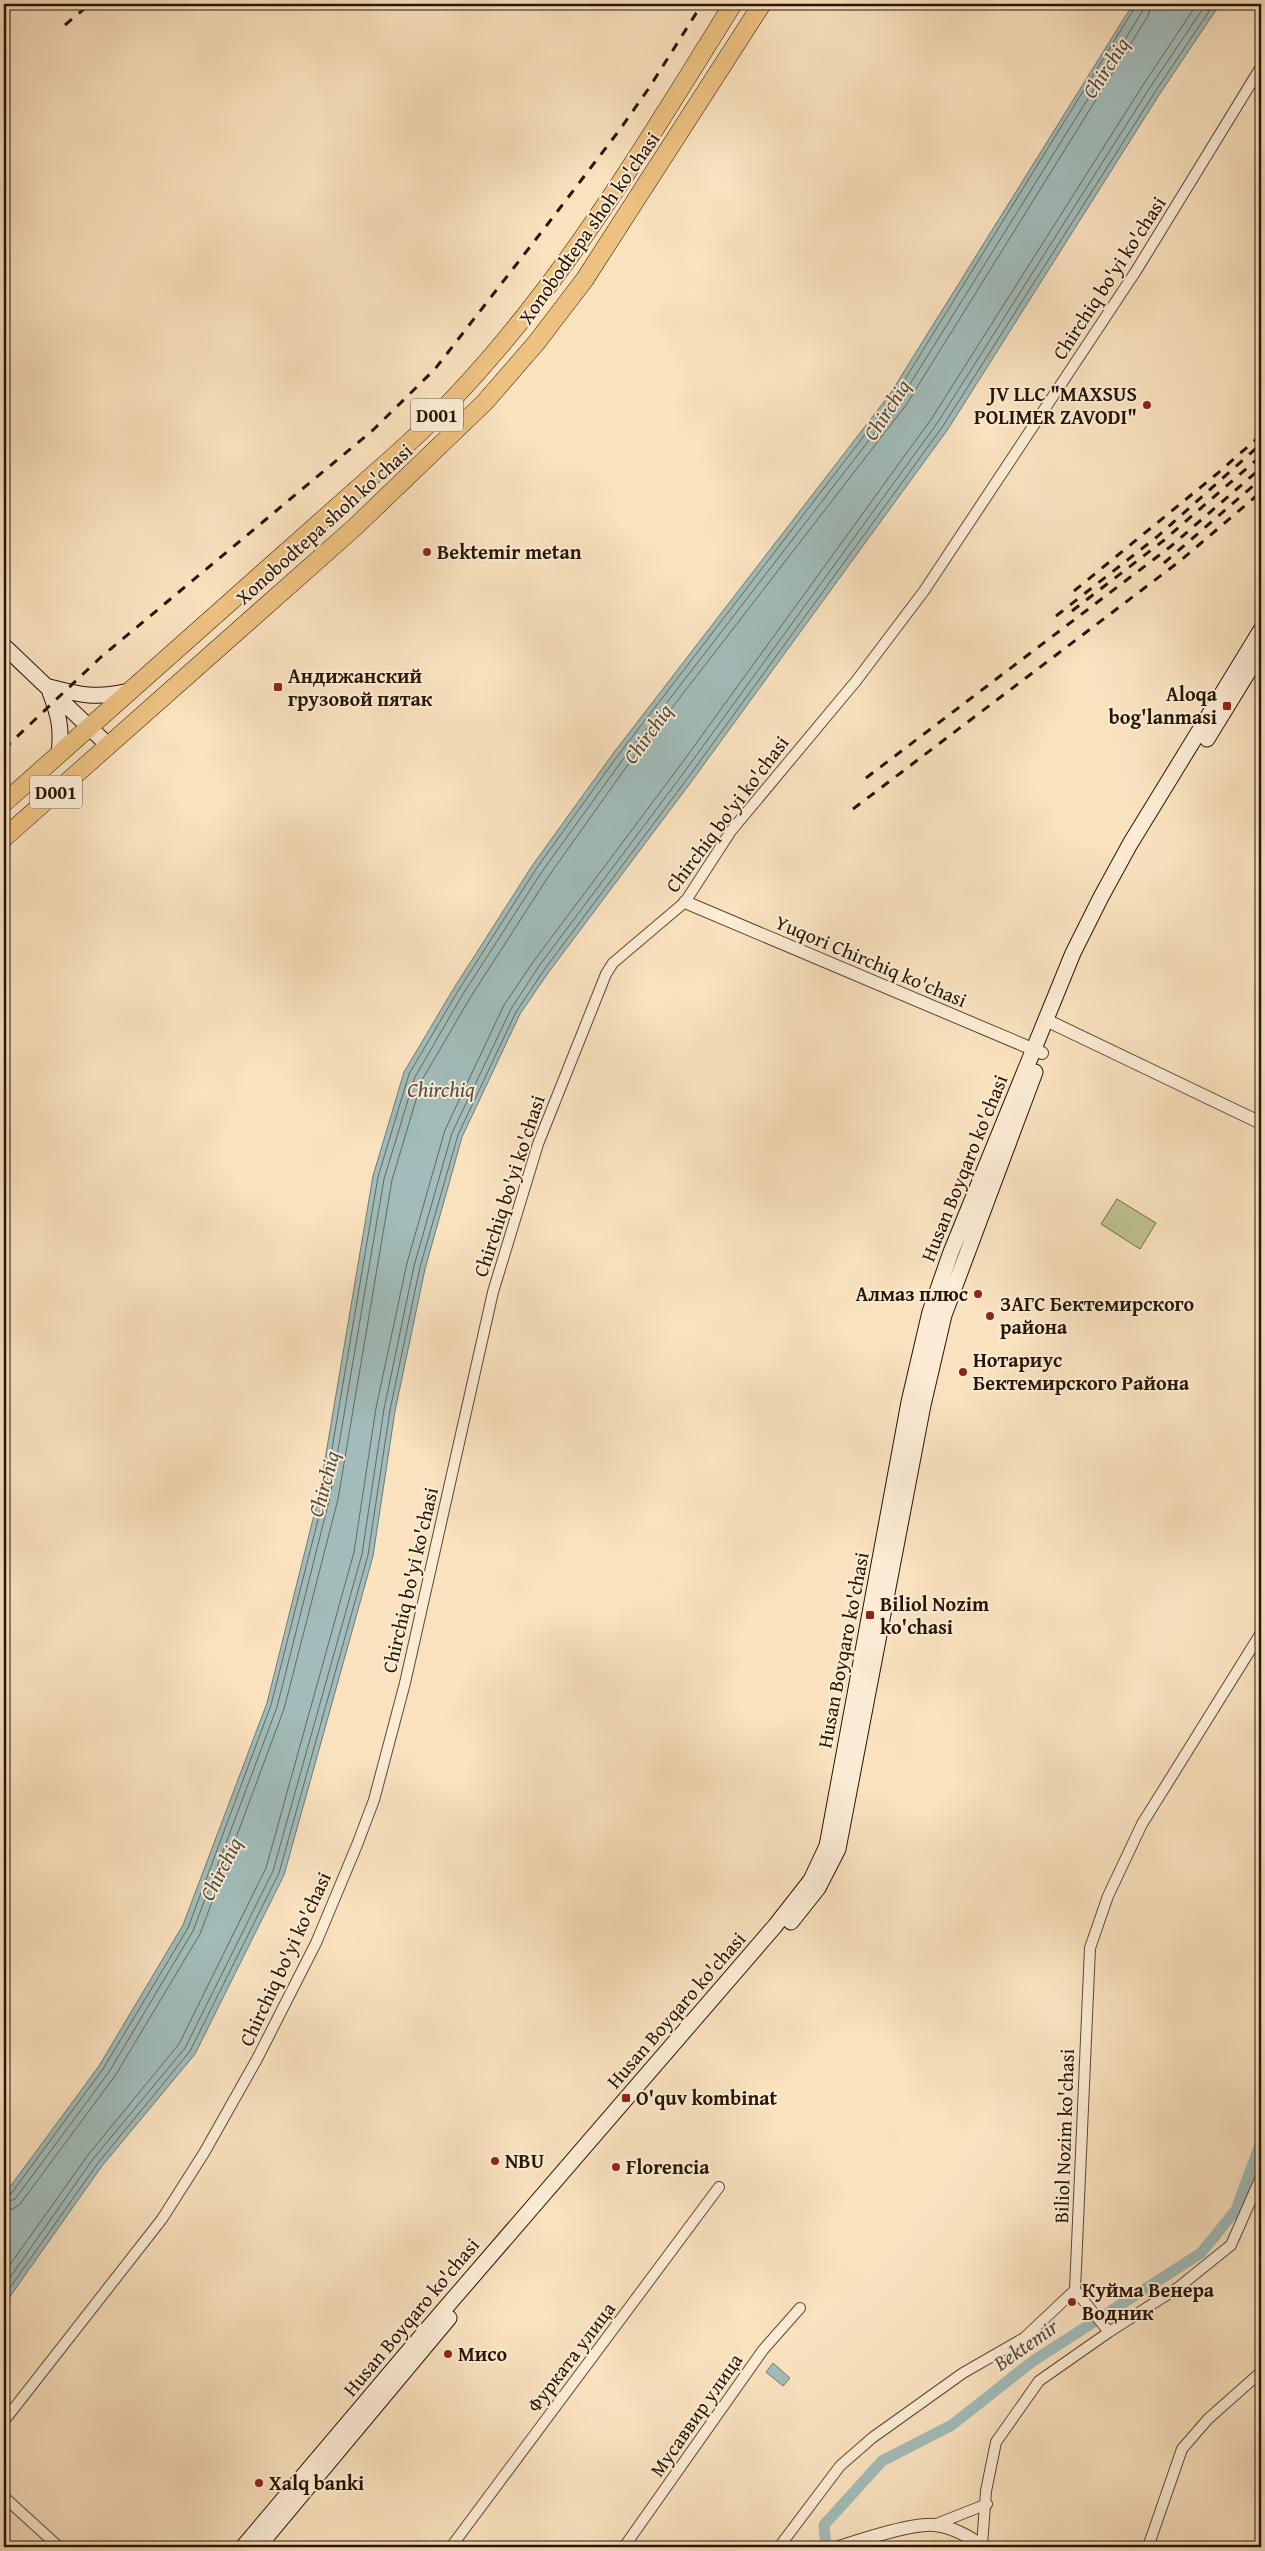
<svg xmlns="http://www.w3.org/2000/svg" width="1265" height="2551" viewBox="0 0 1265 2551" font-family="'Gentium Book Plus',serif">
<style>
.green{fill:#c0c390;stroke:#746c4a}
.water{fill:#a1bcba;stroke:#707971}
.lines{fill:none;stroke-linecap:round;stroke-linejoin:round}
.shore{stroke:#64685e;stroke-width:1}
.canal{stroke:#a1bcba;stroke-width:11}
.minor-casing{stroke:#5c4832;stroke-width:12}
.tertiary-casing{stroke:#5c4832;stroke-width:14}
.secondary-casing{stroke:#271503;stroke-width:17}
.trunk-casing{stroke:#271503;stroke-width:19}
.minor{stroke:#fcecd5;stroke-width:10}
.tertiary{stroke:#fcecd5;stroke-width:12}
.secondary{stroke:#fcecd5;stroke-width:15}
.trunk{stroke:#edc180;stroke-width:18}
.rail{stroke:#271503;stroke-width:3;stroke-dasharray:9 9;stroke-linecap:butt}
.poi-dot{fill:#8f2418;stroke:#fcecd5;stroke-width:2}
.labels{text-anchor:middle;stroke-width:4;stroke-linejoin:round;paint-order:stroke}
.shield{fill:#fcecd5;stroke:#675642;stroke-width:1}
.shield-label{font-size:19px;font-weight:bold;fill:#271503}
.street-label{font-size:20px;fill:#271503;stroke:#fcecd5}
.poi-label{font-size:20px;font-weight:bold;fill:#271503;stroke:#fcecd5;text-anchor:start}
.water-label{font-size:21px;font-style:italic;fill:#524f43;stroke:#fcecd5}
</style>
<rect width="100%" height="100%" fill="#fae2bf"/>
<filter id="stains"><feTurbulence type="fractalNoise" baseFrequency=".004" numOctaves="4"/><feColorMatrix values="0 0 0 0 .2 0 0 0 0 .09 0 0 0 0 .02 0 0 0 .5 -.17"/></filter>
<radialGradient id="worn" r=".72"><stop offset=".6" stop-color="#630" stop-opacity="0"/><stop offset="1" stop-color="#630" stop-opacity=".3"/></radialGradient>
<path class="green" d="M1117,1199l39,24 -16,26 -39,-25z
M930,2542l17,5 -47,-1z"/>
<path class="water" d="M1133,4h87l-61,91 -211,334 -254,349 -146,195 -28,41 -58,123 -37,132 -30,142 -22,145 -89,319 -89,179 -93,112 -98,139v-110l95,-129 84,-141 84,-222 52,-208 54,-319 31,-104 50,-84 78,-122 80,-111 278,-361z
M773,2363l17,15 -7,8 -17,-14z"/>
<g class="lines">
<path class="shore" d="M4,2197l6,-2 93,-126 85,-141 83,-223 53,-209 54,-319 31,-103 49,-83 78,-122 80,-111 278,-361 243,-393
M4,2203l11,-4 94,-127 84,-141 84,-224 53,-210 54,-318 31,-102 48,-83 78,-121 80,-111 279,-362 242,-388 2,-8
M4,2211l9,-2 7,-5 95,-128 85,-142 84,-225 54,-210 54,-319 30,-100 48,-82 78,-121 79,-111 279,-361 242,-389 3,-12
M4,2273l84,-118 91,-111 87,-176 88,-316 22,-144 31,-145 38,-133 59,-125 29,-43 146,-195 253,-349 211,-333 54,-81
M4,2286l89,-127 92,-111 88,-177 89,-317 22,-145 30,-143 38,-133 59,-124 28,-43 146,-195 253,-349 211,-333 57,-85
M4,2296l94,-133 92,-112 89,-178 89,-318 22,-145 30,-143 38,-132 58,-123 28,-42 146,-195 253,-349 212,-334 59,-88"/>
<path class="canal" d="M826,2547l-2,-22 58,-64 70,-36 81,-64 168,-108 35,-43 25,-68"/>
<defs>
<path id="minor" d="M1075,2290l34,42
M4,2421l158,-202 42,-66 53,-94 59,-116 41,-98 17,-45 31,-117 88,-391 45,-148 68,-170 7,-11 72,-61 46,-71 125,-150 68,-90 212,-320 125,-204
M4,2497l55,50
M934,2525l53,-21
M982,2546l4,-55 10,-49 43,-61 70,-49 70,-45 52,-42 30,-68
M451,2547l268,-360
M624,2547l139,-197 37,-42
M779,2547l61,-81 32,-28 91,-65 61,-35 51,-48 15,-342 18,-52 34,-72 119,-191
M1148,2547l34,-98 26,-30 53,-47"/>
<path id="tertiary" d="M685,902l357,151
M1046,1020l215,103
M839,2547c22,-7 73,-24 95,-22 16,1 37,12 49,22"/>
<path id="secondary" d="M4,646l105,100
M49,687c31,8 48,12 80,4
M50,692c9,24 12,36 9,62
M1207,739l54,-88
M791,1922l27,-34 20,-39 85,-444 21,-90 91,-243
M243,2547l186,-220 346,-401 36,-46 16,-34 82,-444 21,-90 21,-60 122,-299 28,-56 29,-53 131,-214
M258,2547l191,-229"/>
<path id="trunk" d="M4,803l396,-352c139,-126 235,-290 333,-447
M4,838l351,-311 130,-125 52,-60 48,-63 177,-275"/>
</defs>
<use href="#minor" class="minor-casing"/>
<use href="#tertiary" class="tertiary-casing"/>
<use href="#secondary" class="secondary-casing"/>
<use href="#trunk" class="trunk-casing"/>
<use href="#minor" class="minor"/>
<use href="#tertiary" class="tertiary"/>
<use href="#secondary" class="secondary"/>
<use href="#trunk" class="trunk"/>
<path class="rail" d="M65,25l25,-21
M1164,563l97,-84
M1074,591l144,-118 43,-38
M1072,611l91,-70 98,-85
M1056,616l102,-80 103,-92
M4,749l97,-92 272,-227 62,-61 112,-144 74,-97 28,-40 53,-84
M866,778l304,-231 91,-79
M853,809l327,-248 81,-69"/>
</g>
<g class="poi-dot">
<circle cx="1147" cy="405" r="5"/>
<circle cx="427" cy="552" r="5"/>
<rect x="273" y="682" width="10" height="10" rx="2.5"/>
<rect x="1222" y="701" width="10" height="10" rx="2.5"/>
<circle cx="978" cy="1294" r="5"/>
<circle cx="990" cy="1316" r="5"/>
<circle cx="963" cy="1372" r="5"/>
<rect x="865" y="1610" width="10" height="10" rx="2.5"/>
<rect x="621" y="2093" width="10" height="10" rx="2.5"/>
<circle cx="495" cy="2161" r="5"/>
<circle cx="616" cy="2167" r="5"/>
<circle cx="1072" cy="2302" r="5"/>
<circle cx="448" cy="2354" r="5"/>
<circle cx="259" cy="2483" r="5"/>
</g>
<g class="labels">
<g class="shield">
<rect x="411" y="398.5" width="52" height="33" rx="4"/>
<rect x="30" y="775.5" width="52" height="33" rx="4"/>
</g>
<g class="shield-label">
<text x="437" y="422">D001</text>
<text x="56" y="799">D001</text>
</g>
<g class="street-label">
<text transform="translate(589 228) rotate(-55)" y="7">Xonobodtepa shoh ko'chasi</text>
<text transform="translate(1109 278) rotate(-57)" y="7">Chirchiq bo'yi ko'chasi</text>
<text transform="translate(324 524) rotate(-42)" y="7">Xonobodtepa shoh ko'chasi</text>
<text transform="translate(727 814) rotate(-53)" y="7">Chirchiq bo'yi ko'chasi</text>
<text transform="translate(871 961) rotate(23)" y="7">Yuqori Chirchiq ko'chasi</text>
<text transform="translate(964 1168) rotate(-68)" y="7">Husan Boyqaro ko'chasi</text>
<text transform="translate(509 1186) rotate(-72)" y="7">Chirchiq bo'yi ko'chasi</text>
<text transform="translate(410 1580) rotate(-77)" y="7">Chirchiq bo'yi ko'chasi</text>
<text transform="translate(843 1650) rotate(-79)" y="7">Husan Boyqaro ko'chasi</text>
<text transform="translate(285 1959) rotate(-65)" y="7">Chirchiq bo'yi ko'chasi</text>
<text transform="translate(676 2010) rotate(-49)" y="7">Husan Boyqaro ko'chasi</text>
<text transform="translate(1064 2136) rotate(-88)" y="7">Biliol Nozim ko'chasi</text>
<text transform="translate(411 2317) rotate(-50)" y="7">Husan Boyqaro ko'chasi</text>
<text transform="translate(571 2357) rotate(-53)" y="7">Фурката улица</text>
<text transform="translate(696 2415) rotate(-55)" y="7">Мусаввир улица</text>
</g>
<g class="poi-label">
<text x="1137" y="401" text-anchor="end">JV LLC "MAXSUS<tspan x="1137" dy="23">POLIMER ZAVODI"</tspan></text>
<text x="437" y="559">Bektemir metan</text>
<text x="288" y="683">Андижанский<tspan x="288" dy="23">грузовой пятак</tspan></text>
<text x="1217" y="701" text-anchor="end">Aloqa<tspan x="1217" dy="23">bog'lanmasi</tspan></text>
<text x="968" y="1301" text-anchor="end">Алмаз плюс</text>
<text x="1000" y="1311">ЗАГС Бектемирского<tspan x="1000" dy="23">района</tspan></text>
<text x="973" y="1367">Нотариус<tspan x="973" dy="23">Бектемирского Района</tspan></text>
<text x="880" y="1611">Biliol Nozim<tspan x="880" dy="23">ko'chasi</tspan></text>
<text x="636" y="2105">O'quv kombinat</text>
<text x="505" y="2168">NBU</text>
<text x="626" y="2174">Florencia</text>
<text x="1082" y="2297">Куйма Венера<tspan x="1082" dy="23">Водник</tspan></text>
<text x="458" y="2361">Мисо</text>
<text x="269" y="2490">Xalq banki</text>
</g>
<g class="water-label">
<text transform="translate(1106 68) rotate(-57)" y="7">Chirchiq</text>
<text transform="translate(887 410) rotate(-57)" y="7">Chirchiq</text>
<text transform="translate(648 734) rotate(-54)" y="7">Chirchiq</text>
<text x="441" y="1097">Chirchiq</text>
<text transform="translate(324 1484) rotate(-75)" y="7">Chirchiq</text>
<text transform="translate(221 1869) rotate(-63)" y="7">Chirchiq</text>
<text transform="translate(1026 2345) rotate(-35)" y="7">Bektemir</text>
</g>
</g>
<rect width="1265" height="2551" fill="none" stroke="#fae2bf" stroke-width="20"/>
<rect x="5" y="5" width="1255" height="2541" fill="none" stroke="#271503" stroke-width="2.5"/>
<rect x="10" y="10" width="1245" height="2531" fill="none" stroke="#271503"/>
<rect width="100%" height="100%" filter="url(#stains)"/>
<rect width="100%" height="100%" fill="url(#worn)"/>
</svg>
